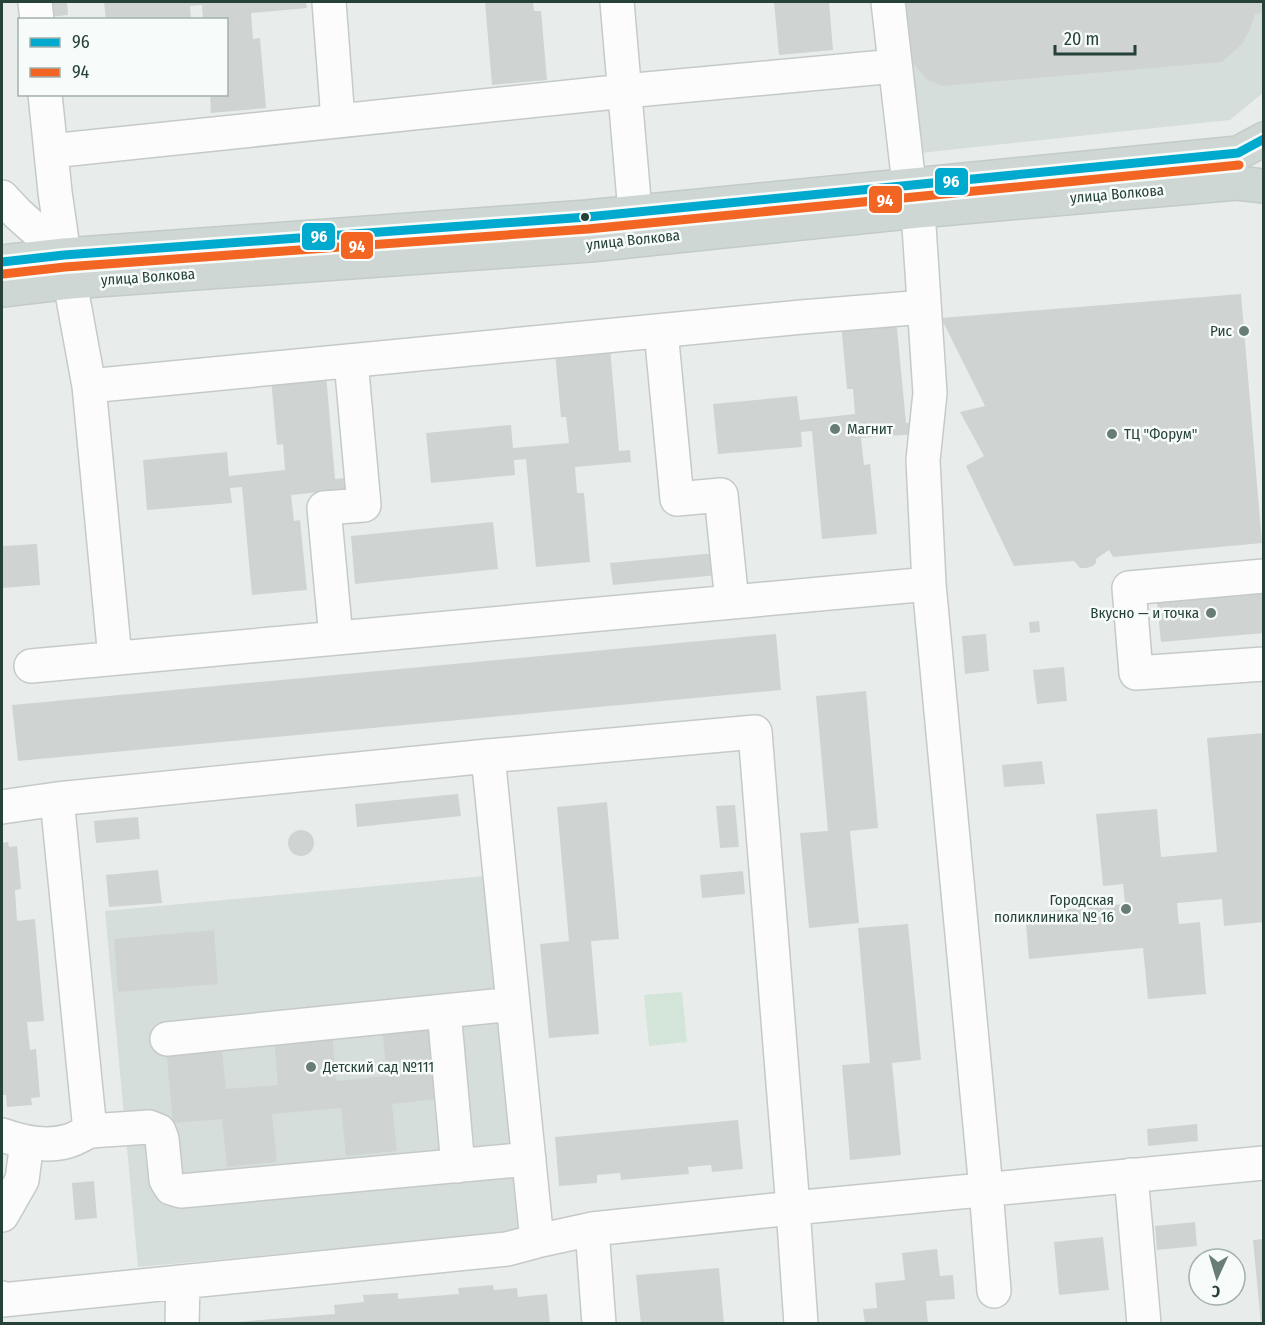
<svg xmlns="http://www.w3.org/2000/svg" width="1265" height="1325" viewBox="0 0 1265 1325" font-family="'Fira Sans Condensed',sans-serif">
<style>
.built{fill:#d6dedb}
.green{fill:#d2e5d8}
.building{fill:#cfd4d2}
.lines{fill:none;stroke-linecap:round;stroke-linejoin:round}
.minor-casing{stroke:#c5cac8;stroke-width:36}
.major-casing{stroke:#c3cbc9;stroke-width:36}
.minor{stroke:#fcfcfc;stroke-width:33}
.major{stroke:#cfd7d5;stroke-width:33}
.bus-1-casing{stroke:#f7fbf9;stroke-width:14}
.bus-2-casing{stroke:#f7fbf9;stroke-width:14}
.bus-1{stroke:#00a9ce;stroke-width:9}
.bus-2{stroke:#f26522;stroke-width:9}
.bus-dot{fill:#25413a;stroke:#f7fbf9;stroke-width:2}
.poi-dot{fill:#697d78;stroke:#f7fbf9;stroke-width:2}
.labels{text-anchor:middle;stroke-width:5;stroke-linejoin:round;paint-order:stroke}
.street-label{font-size:15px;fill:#25413a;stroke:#f7fbf9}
.poi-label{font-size:15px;fill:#25413a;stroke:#f7fbf9;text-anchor:end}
.line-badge{stroke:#f7fbf9;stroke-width:2}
.badge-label{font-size:16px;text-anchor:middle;font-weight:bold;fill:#fff}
</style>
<rect width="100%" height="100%" fill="#e8edeb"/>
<path class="built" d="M896,2h367v91l-33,27 -319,34z
M485,876l33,356 -380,35 -33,-356z"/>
<path class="green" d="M682,992l5,50 -38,4 -5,-51z"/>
<path class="building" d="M47,2h20l1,13 -19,2z
M104,2h202l1,6 -56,5 2,26 7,-1 6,70 -55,5 -1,-19h16v-74h-23l-1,-15 -12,1 1,14h-85z
M485,2h48l1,9h7l6,69 -55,5z
M774,2h55l4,48 -54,5z
M899,2h365v11l-9,1 -6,17 -7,13 -20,18 -279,24 -15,-6 -14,-15 -7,-11z
M1241,294l21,249 -149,14 -4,-7 -13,9v4l-3,3 -7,2h-6l-6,-7 -60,5 -48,-100 18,-10 -24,-44 25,-6 -44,-88z
M896,318l10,105 10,-1 1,12 -56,4 3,27 6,-1 7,70 -55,5 -10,-108 -11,1 1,15 -84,7 -5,-50 84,-8 3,24 55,-6 -2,-25h-6l-6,-66z
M610,347l9,104 11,-1 1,12 -56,5 2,26h7l6,69 -54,5 -10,-108 -12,1 1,15 -84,8 -5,-50 85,-8 2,23 56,-5 -3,-26h-5l-6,-65z
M326,374l9,105 11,-1 1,11 -56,6 3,26 6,-1 7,70 -55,5 -10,-108 -12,1 2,15 -85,7 -4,-50 84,-8 2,24 56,-6 -2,-26 -6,1 -6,-66z
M493,522l5,47 -143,15 -4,-48z
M37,544l3,41 -38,3v-42z
M716,553l2,22 -105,10 -3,-22z
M1264,584v49l-103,9 -5,-48z
M1039,621l1,11 -10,1 -1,-11z
M776,634l5,56 -763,71 -6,-56z
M986,634l3,37 -24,3 -3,-38z
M1064,667l3,34 -30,3 -4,-34z
M866,691l12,137 -28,3 9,92 -50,5 -9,-95 28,-2 -12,-135z
M1264,733v189l-40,4 -2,-27 -45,4 2,21 21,-2 6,72 -58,5 -5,-51 -114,11 -4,-46 100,-9 -2,-20 -20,2 -7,-72 61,-5 4,48 56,-5 -10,-114z
M1042,761l3,23 -41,3 -2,-22z
M458,794l3,22 -104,11 -2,-23z
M607,802l12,137 -28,2 8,93 -50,4 -9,-94 29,-3 -12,-134z
M735,805l4,42 -19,1 -4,-42z
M138,817l2,22 -44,4 -2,-22z
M288 843a13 13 0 1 1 26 0a13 13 0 1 1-26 0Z
M8,842l1,5 8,-1 4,43 -6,1 2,31 18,-2 9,102 -17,1 3,28 6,-1 4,48 -9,1 1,7 -25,2 -1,-12h-4v-252z
M158,870l4,33 -53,4 -3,-32z
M743,871l2,23 -43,4 -2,-23z
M908,924l13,136 -29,3 9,92 -51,5 -8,-95 28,-2 -12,-135z
M214,930l4,54 -100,8 -4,-53z
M432,1024l7,75 -47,5 5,47 -51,5 -5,-48 -69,6 5,48 -50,5 -5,-48 -49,4 -7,-75 55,-5 5,46 52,-4 -4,-47 58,-5 4,48 51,-5 -5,-48z
M738,1120l5,49 -31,3 -1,-7 -23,2 1,7 -68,6 -1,-7 -23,2v8l-38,3 -4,-49z
M1197,1124l1,17 -50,5 -1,-17z
M94,1181l3,37 -22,2 -3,-37z
M1195,1222l2,24 -40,4 -2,-24z
M1103,1237l6,53 -50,5 -5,-53z
M1264,1239v85h-3l-8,-84z
M937,1249l3,27 13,-1 2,24 -29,2 2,23h-63l-2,-15 14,-1 -2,-25 30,-3 -3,-27z
M719,1268l5,56h-83l-5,-49z
M493,1285l1,5 23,-2 1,9 29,-3 3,30h-313v-2l98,-8 -1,-9 30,-3 -1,-7 35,-2v6l61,-5 -1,-6z"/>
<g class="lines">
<defs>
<path id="minor" d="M35,2l2,18
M329,2l9,118
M617,2l18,210
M888,2l21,182
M45,94l10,98 9,63
M51,151l574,-60 270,-25
M2,197l16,17 46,41
M918,211l12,182 -7,67 6,124 57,605 8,102
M70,282l19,104 713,-69 122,-10
M661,331l16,168 44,-4 11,107
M89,386l26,272
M1264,576l-135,12 7,85 128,-9
M336,638l-12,-130 40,-3 -13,-144
M31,666l898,-82
M2,807l55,-8 431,-43 49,485
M444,1011l14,155
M167,1039l346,-35
M90,1131l59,-4 10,4 3,8 4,41 5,8 10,3 348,-32
M2,1135c20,7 44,13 66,6 8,-2 15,-7 22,-10l-33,-332
M1131,1175l13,149
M2,1215l20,-35 5,-38
M592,1229l7,95
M2,1298v2l505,-51 30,-8 55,-12 201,-21 -38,-476 -267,24
M182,1324l1,-42
M801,1324l-8,-116 471,-45"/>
<path id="major" d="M2,262l62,-7 523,-38 651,-64 26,-14
M2,290l68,-8 520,-37 328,-34 319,-28 27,3"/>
</defs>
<use href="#minor" class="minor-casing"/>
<use href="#major" class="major-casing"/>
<use href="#minor" class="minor"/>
<use href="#major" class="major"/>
<defs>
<path id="bus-1" d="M2,262l62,-7 523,-38 651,-64 26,-14"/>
<path id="bus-2" d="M3,274l62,-7 523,-38 651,-64"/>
</defs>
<use href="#bus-1" class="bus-1-casing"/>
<use href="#bus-2" class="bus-2-casing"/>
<use href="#bus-1" class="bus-1"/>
<use href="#bus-2" class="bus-2"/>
</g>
<circle class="bus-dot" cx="585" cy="217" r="5"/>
<g class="poi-dot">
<circle cx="1244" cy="331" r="6"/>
<circle cx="835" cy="429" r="6"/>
<circle cx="1112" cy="434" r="6"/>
<circle cx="1211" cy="613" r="6"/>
<circle cx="1126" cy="909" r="6"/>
<circle cx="311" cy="1067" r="6"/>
</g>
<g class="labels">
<g class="street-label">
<text transform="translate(1117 194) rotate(-5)" y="5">улица Волкова</text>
<text transform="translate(633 240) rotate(-6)" y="5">улица Волкова</text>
<text transform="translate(148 277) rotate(-4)" y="5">улица Волкова</text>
</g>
<g class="poi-label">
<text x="1232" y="336">Рис</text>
<text x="847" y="434" text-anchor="start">Магнит</text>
<text x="1124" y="439" text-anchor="start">ТЦ "Форум"</text>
<text x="1199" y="618">Вкусно — и точка</text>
<text x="1114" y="905">Городская<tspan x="1114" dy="17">поликлиника № 16</tspan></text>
<text x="323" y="1072" text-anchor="start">Детский сад №111</text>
</g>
</g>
<g class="line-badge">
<rect x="934" y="167" width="35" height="29" rx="6" fill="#00a9ce"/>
<rect x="868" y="185" width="35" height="29" rx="6" fill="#f26522"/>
<rect x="301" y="222" width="35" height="29" rx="6" fill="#00a9ce"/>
<rect x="340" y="231" width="34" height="29" rx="6" fill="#f26522"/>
</g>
<g class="badge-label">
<text x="951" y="187">96</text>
<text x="885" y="206">94</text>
<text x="319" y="242">96</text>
<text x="357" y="252">94</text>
</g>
<rect width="1265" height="1325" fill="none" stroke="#25413a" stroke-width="6"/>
<rect x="18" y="18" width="210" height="78" fill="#f7fbf9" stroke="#a3b1ad" stroke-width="1.5"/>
<rect x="30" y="38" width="30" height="9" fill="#00a9ce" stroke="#a3b1ad" stroke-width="1.5"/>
<text x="72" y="48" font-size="18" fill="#25413a">96</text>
<rect x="30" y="68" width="30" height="9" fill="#f26522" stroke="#a3b1ad" stroke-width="1.5"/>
<text x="72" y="78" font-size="18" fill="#25413a">94</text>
<g transform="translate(1217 1277) rotate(184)"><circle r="28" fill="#f7fbf9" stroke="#a3b1ad" stroke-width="1.5"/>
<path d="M0-4.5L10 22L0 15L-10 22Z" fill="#697d78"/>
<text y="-9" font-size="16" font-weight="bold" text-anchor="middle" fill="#25413a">С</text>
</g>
<path d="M1055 45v9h80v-9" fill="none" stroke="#25413a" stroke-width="3"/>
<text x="1064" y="45" font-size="18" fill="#25413a" stroke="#f7fbf9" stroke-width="4.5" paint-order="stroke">20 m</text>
</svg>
